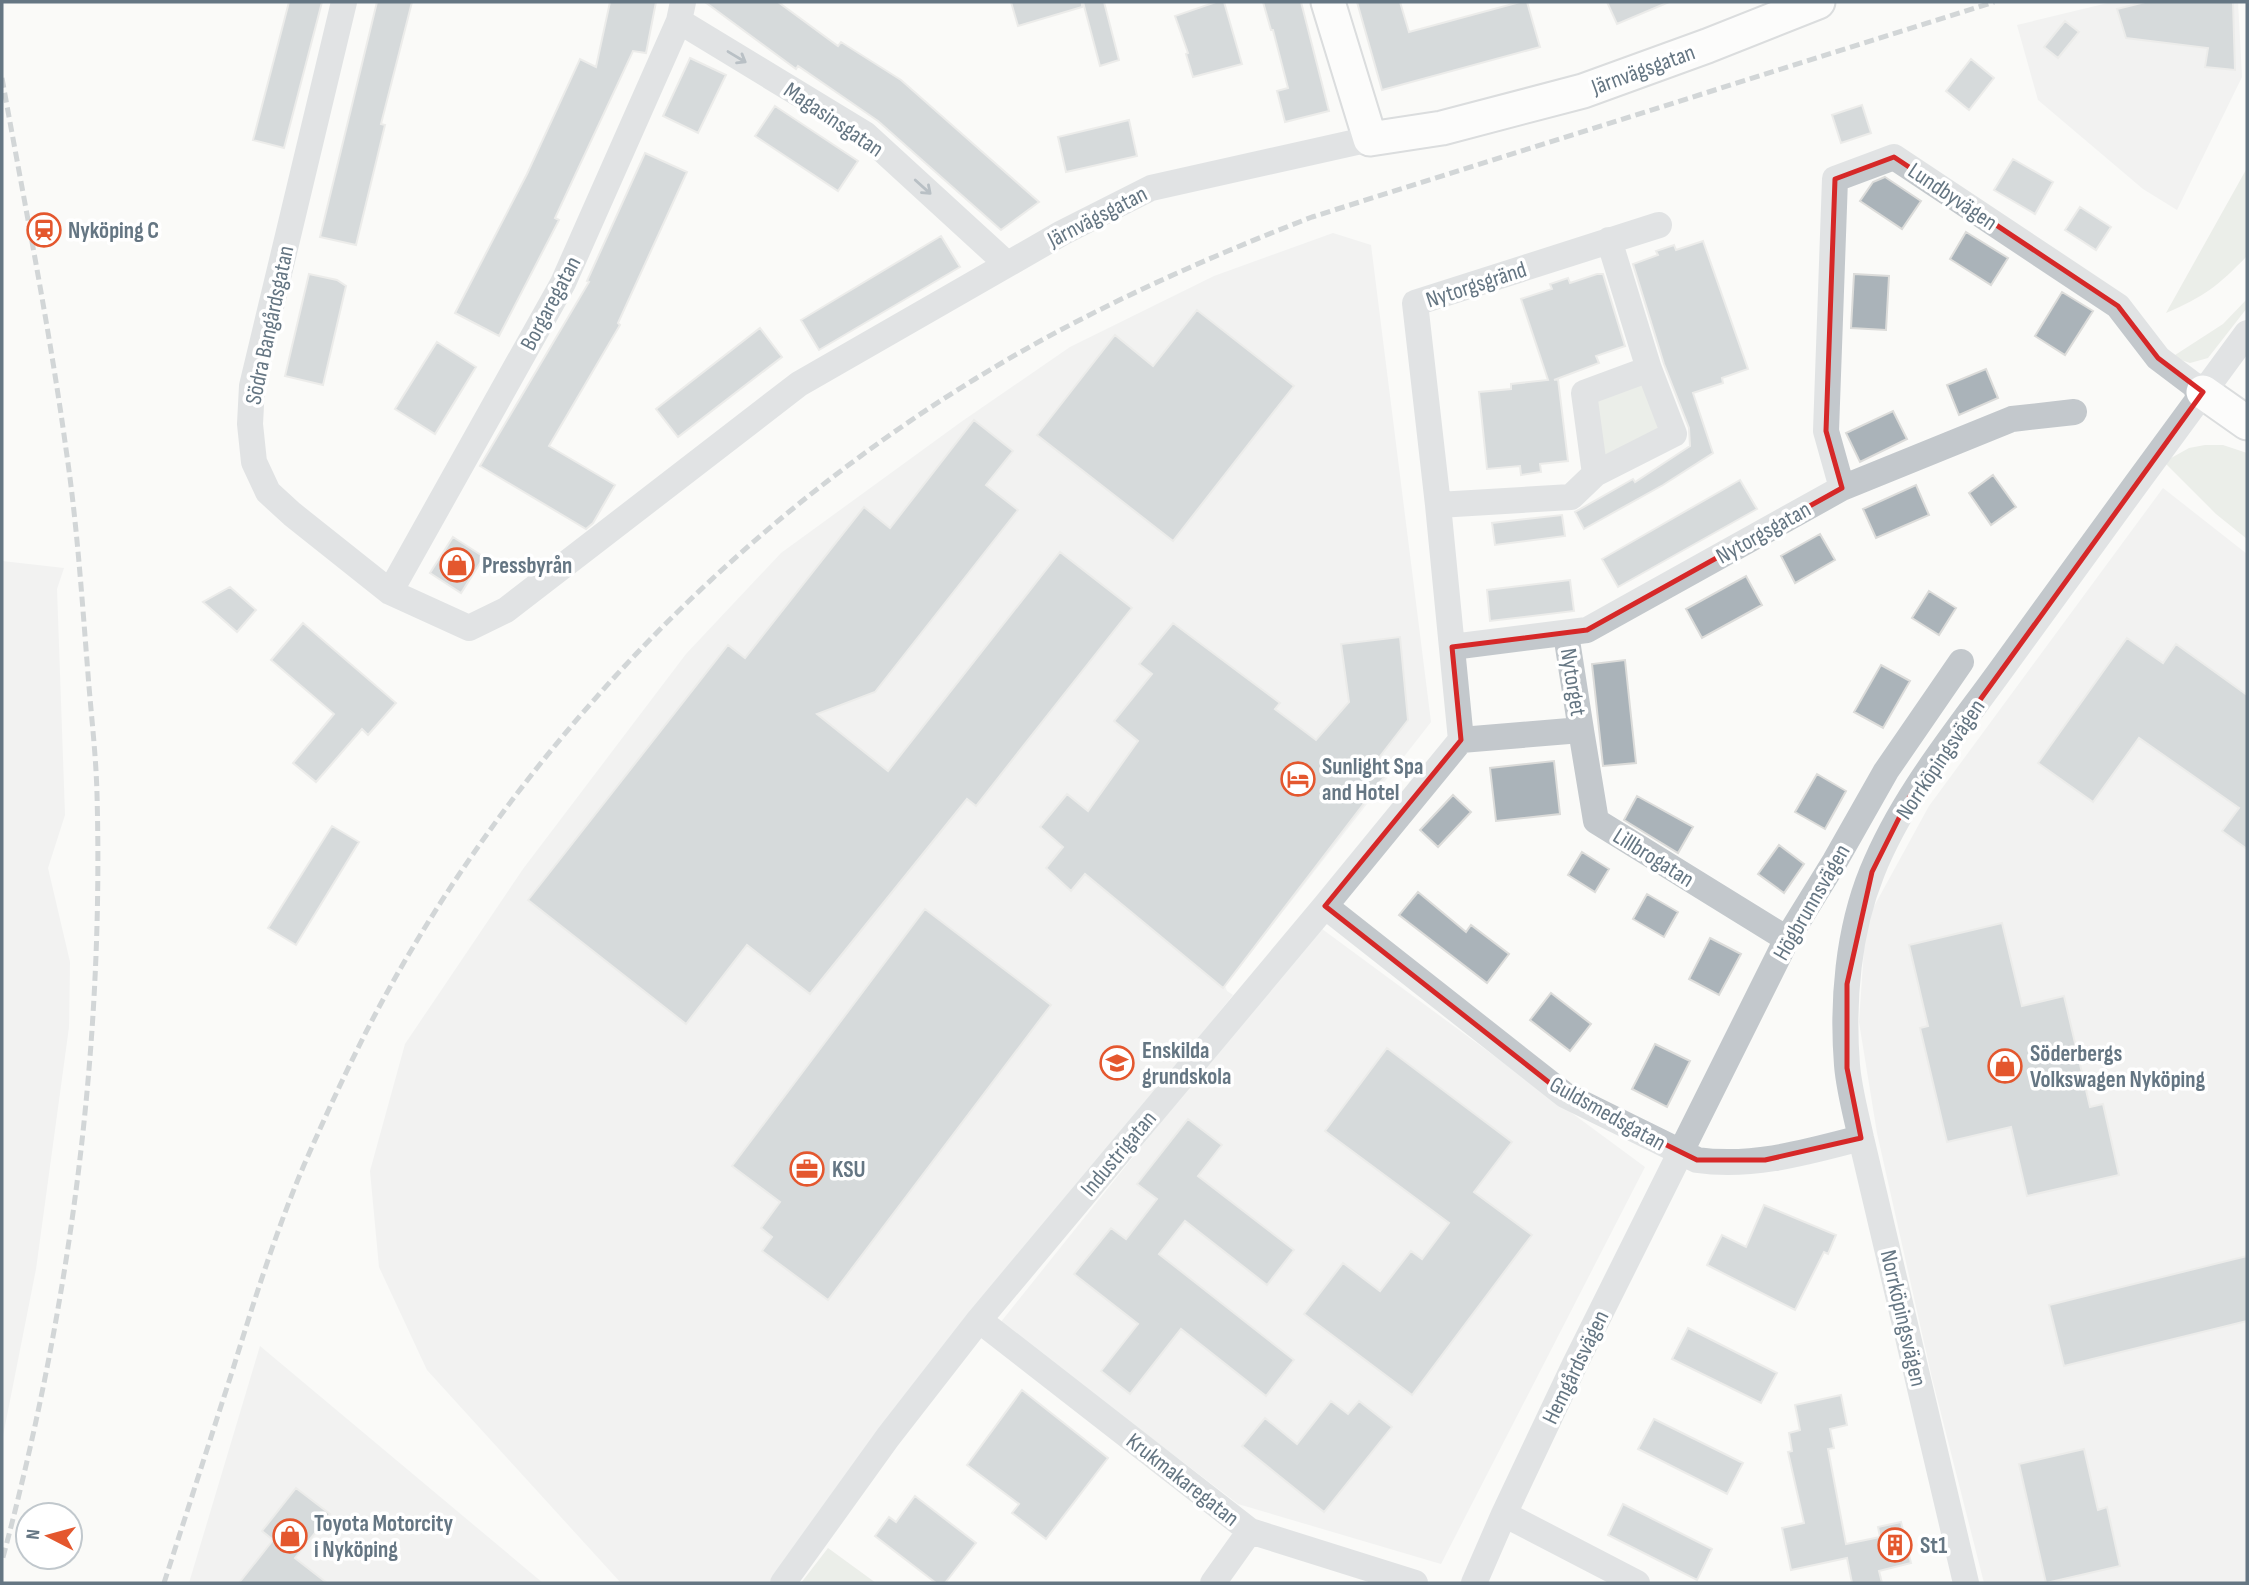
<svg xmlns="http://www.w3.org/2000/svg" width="2249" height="1585" viewBox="0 0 2249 1585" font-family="'Sofia Sans Condensed',sans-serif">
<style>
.built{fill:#e8e9e9}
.green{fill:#dadfd7}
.building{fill:#aab3b9;stroke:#dcdcda;stroke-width:2}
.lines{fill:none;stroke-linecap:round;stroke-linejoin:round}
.major-casing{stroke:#b5babe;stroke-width:37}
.minor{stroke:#c3c8cc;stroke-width:26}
.major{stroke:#fff;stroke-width:33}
.rail{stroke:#a2aab0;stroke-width:5;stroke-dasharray:10 5;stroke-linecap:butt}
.oneway{stroke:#6a7a87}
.marked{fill:none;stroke:#d62828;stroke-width:5;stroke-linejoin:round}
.labels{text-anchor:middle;stroke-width:7;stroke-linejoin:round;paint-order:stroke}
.street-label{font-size:23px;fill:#657683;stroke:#fff}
.poi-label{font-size:23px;font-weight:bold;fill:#657683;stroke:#fff;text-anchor:start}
</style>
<rect width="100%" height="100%" fill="#fafaf8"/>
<path class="built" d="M2112,2h126l4,75 -65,133 -34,-21 -105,-89 -21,-75z
M1333,233l38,12 60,477 -206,264 2,5 6,4 -145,182 -312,406h-155l-194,-213 -48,-103 -9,-96 35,-127 118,-175 163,-215 95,-101 180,-131 109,-75 144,-71z
M2163,488l84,66v1029h-263l-52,-205 -55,-245 -18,-111 7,-101 63,-115z
M2,561l62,7 -7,21 8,226 -17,53 22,94 -1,65 -33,242 -34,172z
M1318,926l327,241 -204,397 -203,-60 -238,-181z
M260,1346l283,237h-354z"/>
<path class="green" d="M2247,168v88c-29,30 -42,40 -81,57z
M2247,299v9l-39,50 -18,5 -18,-6 51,-33z
M1643,379l19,49 -57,33 -11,-67z
M2205,445h18l24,8v86l-31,-25 -52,-52 25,-14z
M828,1548l48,35h-75z"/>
<path class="building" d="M289,2h33l-38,146 -31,-8z
M377,2h35l-31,122 4,1 -29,120 -36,-8z
M610,2h46l-10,51 -13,-2 -78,167 4,2 -60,116 -44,-23 72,-139 53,-115 16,8z
M705,2h73l60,44 3,-4 60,38 138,122 -38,28 -123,-109 -80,-55 -2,3z
M1011,2h71v5l-64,19z
M1083,2h21l15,58 -19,6z
M1216,2h8l18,62 -49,13 -7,-23 2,-1 -13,-37z
M1263,2h38l28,109 -44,11 -8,-31 11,-3 -15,-58h-2z
M1357,2h43l9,30 111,-30h7l13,45 -158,43z
M1607,2h62l-52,22z
M2145,2h88l2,68 -30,-3 3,-19 -82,-10 -9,-29z
M2065,21l14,11 -21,26 -14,-11z
M690,58l36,17 -28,58 -35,-17z
M1971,59l23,19 -25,32 -23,-19z
M1862,105l9,28 -30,10 -9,-28z
M775,106l83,55 -20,30 -83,-55z
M1129,120l8,36 -71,16 -8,-35z
M645,153l42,19 -69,151 2,2 -71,121 66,39 -22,38 -7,6 -106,-63 109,-184 -2,-1z
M2013,159l40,23 -18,32 -41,-24z
M1885,177l36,24 -19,28 -42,-28 13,-19z
M2080,207l31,20 -15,23 -31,-20z
M1966,232l42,26 -17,27 -41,-26z
M941,236l19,31 -141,83 -18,-30z
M1703,241l45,128 -26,9 1,5 -30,10 20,60 -50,32 -79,44 -9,-17 58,-33 2,3 55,-36 -1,-18 -25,-64 -31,-100 25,-9 -2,-4 18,-6 2,5z
M309,274l28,6 9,6 -23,99 -38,-9z
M1597,274h6l22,72 -29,10 3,7 -45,17 4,-1 10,82 -28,3 1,8 -20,3 -1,-9 -33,3 -8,-77 32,-3v-5l37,-4 -27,-81 31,-10 -2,-5 18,-6 2,5z
M1854,274l35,2 -3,54 -35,-2z
M2062,292l31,19 -28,44 -30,-19z
M1197,310l97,76 -121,155 -136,-106 78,-100 38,31z
M760,328l22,29 -104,80 -22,-28z
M437,342l39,25 -41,67 -40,-25z
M1986,369l12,29 -39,17 -12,-30z
M1893,411l14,28 -47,23 -14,-29z
M974,420l39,31 -27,34 32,25 -143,182 -58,22 71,57 172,-219 72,56 -156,198 -9,-7 -157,195 -63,-49 -61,79 -158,-124 200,-255 17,13 119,-151 26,21z
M1993,475l23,32 -25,18 -22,-32z
M1740,480l17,29 -139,78 -16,-28z
M1916,485l13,30 -53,23 -13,-29z
M1562,515l3,21 -70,9 -3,-22z
M1820,534l15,26 -40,23 -14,-27z
M453,537l31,20 -23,36 -31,-20z
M1746,576l16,29 -60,33 -16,-29z
M1570,580l4,31 -84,10 -3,-31z
M230,587l26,23 -19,22 -34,-30z
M1929,591l27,17 -17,27 -27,-17z
M303,623l93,80 -28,32 -6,-6 -46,53 -23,-19 41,-49 -63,-54z
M1173,623l107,80 -5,6 41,31 33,-38 -8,-58 59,-7 8,83 -30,39 13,9 -168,220 -138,-114 -14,17 -25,-23 17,-21 -23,-20 27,-33 21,17 50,-70 -24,-20 38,-47 -13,-10z
M2127,638l36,25 13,-19 71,51v154l-25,-18 17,-23 -100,-70 -46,64 -55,-39z
M1625,660l11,103 -33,3 -11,-102z
M1881,665l29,16 -27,47 -29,-16z
M1554,761l6,53 -64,7 -6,-53z
M1817,774l29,17 -21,38 -30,-17z
M1453,795l18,17 -33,35 -18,-17z
M1637,796l56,31 -15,26 -54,-33z
M332,826l27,16 -63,103 -28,-17z
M1779,845l25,19 -20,29 -26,-19z
M1582,852l27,17 -14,23 -27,-17z
M1418,892l48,40 5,-7 38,29 -22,29 -88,-68z
M1647,894l31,18 -14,25 -31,-18z
M925,909l126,96 -223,295 -66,-49 10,-14 -11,-9 19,-26 -48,-36z
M2002,923l20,83 42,-10 26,111 13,-3 16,71 -92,21 -16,-69 -64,15 -27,-114 8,-2 -19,-81z
M1710,938l31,16 -22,41 -30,-16z
M1551,993l40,31 -21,27 -40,-31z
M1655,1044l35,17 -23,46 -35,-18z
M1387,1048l125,94 -38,50 58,43 -120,160 -108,-81 39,-51 37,28 31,-40 11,8 27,-36 -124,-92z
M1188,1119l34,26 -24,31 96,74 -27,35 -82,-64 -26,33 135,106 -28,36 -85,-67 -51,65 -29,-23 37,-47 -64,-50 37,-46 15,11 31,-40 -20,-15z
M1764,1205l72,30 -8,19 -4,-2 -29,58 -88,-45 15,-30 24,12z
M2247,1256v65l-183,45 -15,-61z
M1688,1328l89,45 -16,30 -89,-44z
M1022,1390l86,68 -62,81 -34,-26 7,-9 -52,-39z
M1841,1395l6,30 -17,4 4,19 -6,1 18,95 34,-7 -2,-10 23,-5 10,41 -32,8 3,12h-30l-5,-25 -56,12 -9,-42 22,-5 -16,-71 4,-1 -3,-18 11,-3 -5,-25z
M1331,1401l17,13 11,-13 33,26 -68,85 -82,-66 23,-28 32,26z
M1654,1419l89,44 -16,31 -89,-45z
M2084,1449l14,61 9,-3 13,59 -74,17 -27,-119z
M296,1488l34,26 -35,44 32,25h-88l34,-43 -11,-9z
M915,1496l61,47 -31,40h-9l-61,-47 14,-19 7,5z
M1623,1504l89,45 -15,31 -89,-45z"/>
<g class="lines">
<defs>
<path id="major" d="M1328,2l42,137 72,-11 141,-37 124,-45 111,-44
M2203,392l44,31"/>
</defs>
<use href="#major" class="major-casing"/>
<path class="minor" d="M344,2l-92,384 -2,38 4,38 14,30 24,22 98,78 79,36 37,-18 293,-226 263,-151 89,-45 219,-49
M679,21l186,113 142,130
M1595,474l-11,-81 65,-24
M1842,488l-16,-57 9,-252 59,-22 224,149 40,52 45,34
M1438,505l-23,-202 244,-78
M390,592l173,-309 116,-262 4,-19
M1566,634l15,96
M1452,647l135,-17 255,-142 170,-69 62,-7
M1461,740l120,-10 15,91 191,118
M1325,906l240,189 132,65c56,8 110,-8 164,-22
M979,1320l271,211 165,52
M1504,1514l133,69
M783,1583l105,-146 91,-117 346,-414 136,-166 -23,-235 133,-8 24,-23 79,-40 -25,-65 -40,-129
M1213,1583l37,-52
M1474,1583l30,-69 70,-148 213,-427 48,-78 51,-90 75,-109
M1966,1583l-105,-445c-5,-24 -12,-48 -14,-73 -5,-63 1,-134 25,-193 31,-77 86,-142 134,-209 80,-111 160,-220 241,-330"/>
<use href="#major" class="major"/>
<path class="rail" d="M2,78c22,123 47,247 64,371 11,74 16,150 22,225 3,40 8,80 9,120 7,258 -28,518 -95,767
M164,1583c23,-71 46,-143 69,-214 21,-68 43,-138 71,-204 25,-57 51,-114 81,-169 138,-251 346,-467 590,-617 107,-66 221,-117 337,-162l682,-215"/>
</g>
<defs><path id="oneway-shaft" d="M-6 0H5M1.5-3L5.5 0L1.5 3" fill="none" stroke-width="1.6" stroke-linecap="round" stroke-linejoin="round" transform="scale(1.75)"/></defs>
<g class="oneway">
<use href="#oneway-shaft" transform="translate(737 57) rotate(31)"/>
<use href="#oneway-shaft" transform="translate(923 187) rotate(42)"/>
</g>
<path d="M0 0H2249V1585H0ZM1894,157l224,149 40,52 45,34 -294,406 -37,74 -25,112v84l14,70 -96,22h-68l-132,-65 -240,-189 136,-166 -9,-93 135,-17 255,-142 -16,-57 9,-252z" fill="#fafaf8" fill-opacity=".55" fill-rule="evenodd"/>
<path class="marked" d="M1894,157l224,149 40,52 45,34 -294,406 -37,74 -25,112v84l14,70 -96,22h-68l-132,-65 -240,-189 136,-166 -9,-93 135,-17 255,-142 -16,-57 9,-252z"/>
<defs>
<symbol id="station-ring" viewBox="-11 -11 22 22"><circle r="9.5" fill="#fff" stroke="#e4572e" stroke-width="1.5"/><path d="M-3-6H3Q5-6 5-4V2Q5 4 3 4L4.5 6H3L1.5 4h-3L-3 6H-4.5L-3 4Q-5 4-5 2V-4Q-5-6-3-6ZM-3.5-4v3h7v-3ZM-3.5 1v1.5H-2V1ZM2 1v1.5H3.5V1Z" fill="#e4572e"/></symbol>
<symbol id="shop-ring" viewBox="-11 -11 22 22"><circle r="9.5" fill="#fff" stroke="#e4572e" stroke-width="1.5"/><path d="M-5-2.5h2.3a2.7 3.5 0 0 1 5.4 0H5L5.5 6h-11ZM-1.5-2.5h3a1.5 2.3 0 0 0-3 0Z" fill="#e4572e"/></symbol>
<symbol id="hotel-ring" viewBox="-11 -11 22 22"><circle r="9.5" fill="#fff" stroke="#e4572e" stroke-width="1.5"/><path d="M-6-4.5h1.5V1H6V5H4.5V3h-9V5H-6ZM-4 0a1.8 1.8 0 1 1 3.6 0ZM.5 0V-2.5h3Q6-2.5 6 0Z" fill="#e4572e"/></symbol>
<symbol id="school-ring" viewBox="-11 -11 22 22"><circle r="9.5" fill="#fff" stroke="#e4572e" stroke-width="1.5"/><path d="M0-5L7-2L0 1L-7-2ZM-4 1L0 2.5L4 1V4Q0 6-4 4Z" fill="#e4572e"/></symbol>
<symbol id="office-ring" viewBox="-11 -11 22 22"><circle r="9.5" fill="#fff" stroke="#e4572e" stroke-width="1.5"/><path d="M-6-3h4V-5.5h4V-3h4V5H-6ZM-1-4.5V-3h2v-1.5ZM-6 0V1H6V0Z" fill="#e4572e"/></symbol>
<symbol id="building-ring" viewBox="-11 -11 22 22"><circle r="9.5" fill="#fff" stroke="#e4572e" stroke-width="1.5"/><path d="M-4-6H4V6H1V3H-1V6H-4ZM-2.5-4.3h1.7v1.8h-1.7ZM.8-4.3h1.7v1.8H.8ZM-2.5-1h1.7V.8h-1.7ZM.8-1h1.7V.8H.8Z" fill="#e4572e"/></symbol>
</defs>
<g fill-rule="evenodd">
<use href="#station-ring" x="25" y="211" width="38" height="38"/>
<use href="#shop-ring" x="438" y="546" width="38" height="38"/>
<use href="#hotel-ring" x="1279" y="760" width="38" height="38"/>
<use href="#school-ring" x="1098" y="1044" width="38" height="38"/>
<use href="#shop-ring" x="1986" y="1047" width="38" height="38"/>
<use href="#office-ring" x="788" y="1150" width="38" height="38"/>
<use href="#shop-ring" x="271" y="1517" width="38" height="38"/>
<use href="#building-ring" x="1876" y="1526" width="38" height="38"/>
</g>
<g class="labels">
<g class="street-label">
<text transform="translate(1643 69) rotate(-20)" y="8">Järnvägsgatan</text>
<text transform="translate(834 119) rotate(34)" y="8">Magasinsgatan</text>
<text transform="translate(1953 196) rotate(34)" y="8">Lundbyvägen</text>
<text transform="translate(1097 216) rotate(-27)" y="8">Järnvägsgatan</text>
<text transform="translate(1476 284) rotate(-18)" y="8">Nytorgsgränd</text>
<text transform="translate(550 303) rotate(-62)" y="8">Borgaregatan</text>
<text transform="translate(269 325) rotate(-78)" y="8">Södra Bangårdsgatan</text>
<text transform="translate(1763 532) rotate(-29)" y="8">Nytorgsgatan</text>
<text transform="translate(1574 682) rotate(81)" y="8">Nytorget</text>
<text transform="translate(1940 759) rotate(-56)" y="8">Norrköpingsvägen</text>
<text transform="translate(1654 857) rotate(32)" y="8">Lillbrogatan</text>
<text transform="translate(1811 902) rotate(-60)" y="8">Högbrunnsvägen</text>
<text transform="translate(1608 1113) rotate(29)" y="8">Guldsmedsgatan</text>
<text transform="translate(1118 1153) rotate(-50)" y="8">Industrigatan</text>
<text transform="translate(1904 1318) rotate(77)" y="8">Norrköpingsvägen</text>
<text transform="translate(1575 1367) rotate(-64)" y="8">Hemgårdsvägen</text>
<text transform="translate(1183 1479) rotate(38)" y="8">Krukmakaregatan</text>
</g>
<g class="poi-label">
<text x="68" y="238">Nyköping C</text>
<text x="482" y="573">Pressbyrån</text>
<text x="1322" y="774">Sunlight Spa<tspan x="1322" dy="26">and Hotel</tspan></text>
<text x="1142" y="1058">Enskilda<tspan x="1142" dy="26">grundskola</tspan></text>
<text x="2030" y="1061">Söderbergs<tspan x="2030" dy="26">Volkswagen Nyköping</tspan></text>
<text x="832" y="1177">KSU</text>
<text x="314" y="1531">Toyota Motorcity<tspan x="314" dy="26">i Nyköping</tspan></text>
<text x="1920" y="1553">St1</text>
</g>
</g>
<rect width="2249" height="1585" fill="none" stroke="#657683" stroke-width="7"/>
<g transform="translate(49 1536) rotate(276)"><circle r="33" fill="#ffffff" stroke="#c1c8cd" stroke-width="2"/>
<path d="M0-5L12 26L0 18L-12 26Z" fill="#e4572e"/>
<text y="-10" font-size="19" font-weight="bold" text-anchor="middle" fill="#657683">N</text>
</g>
</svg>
